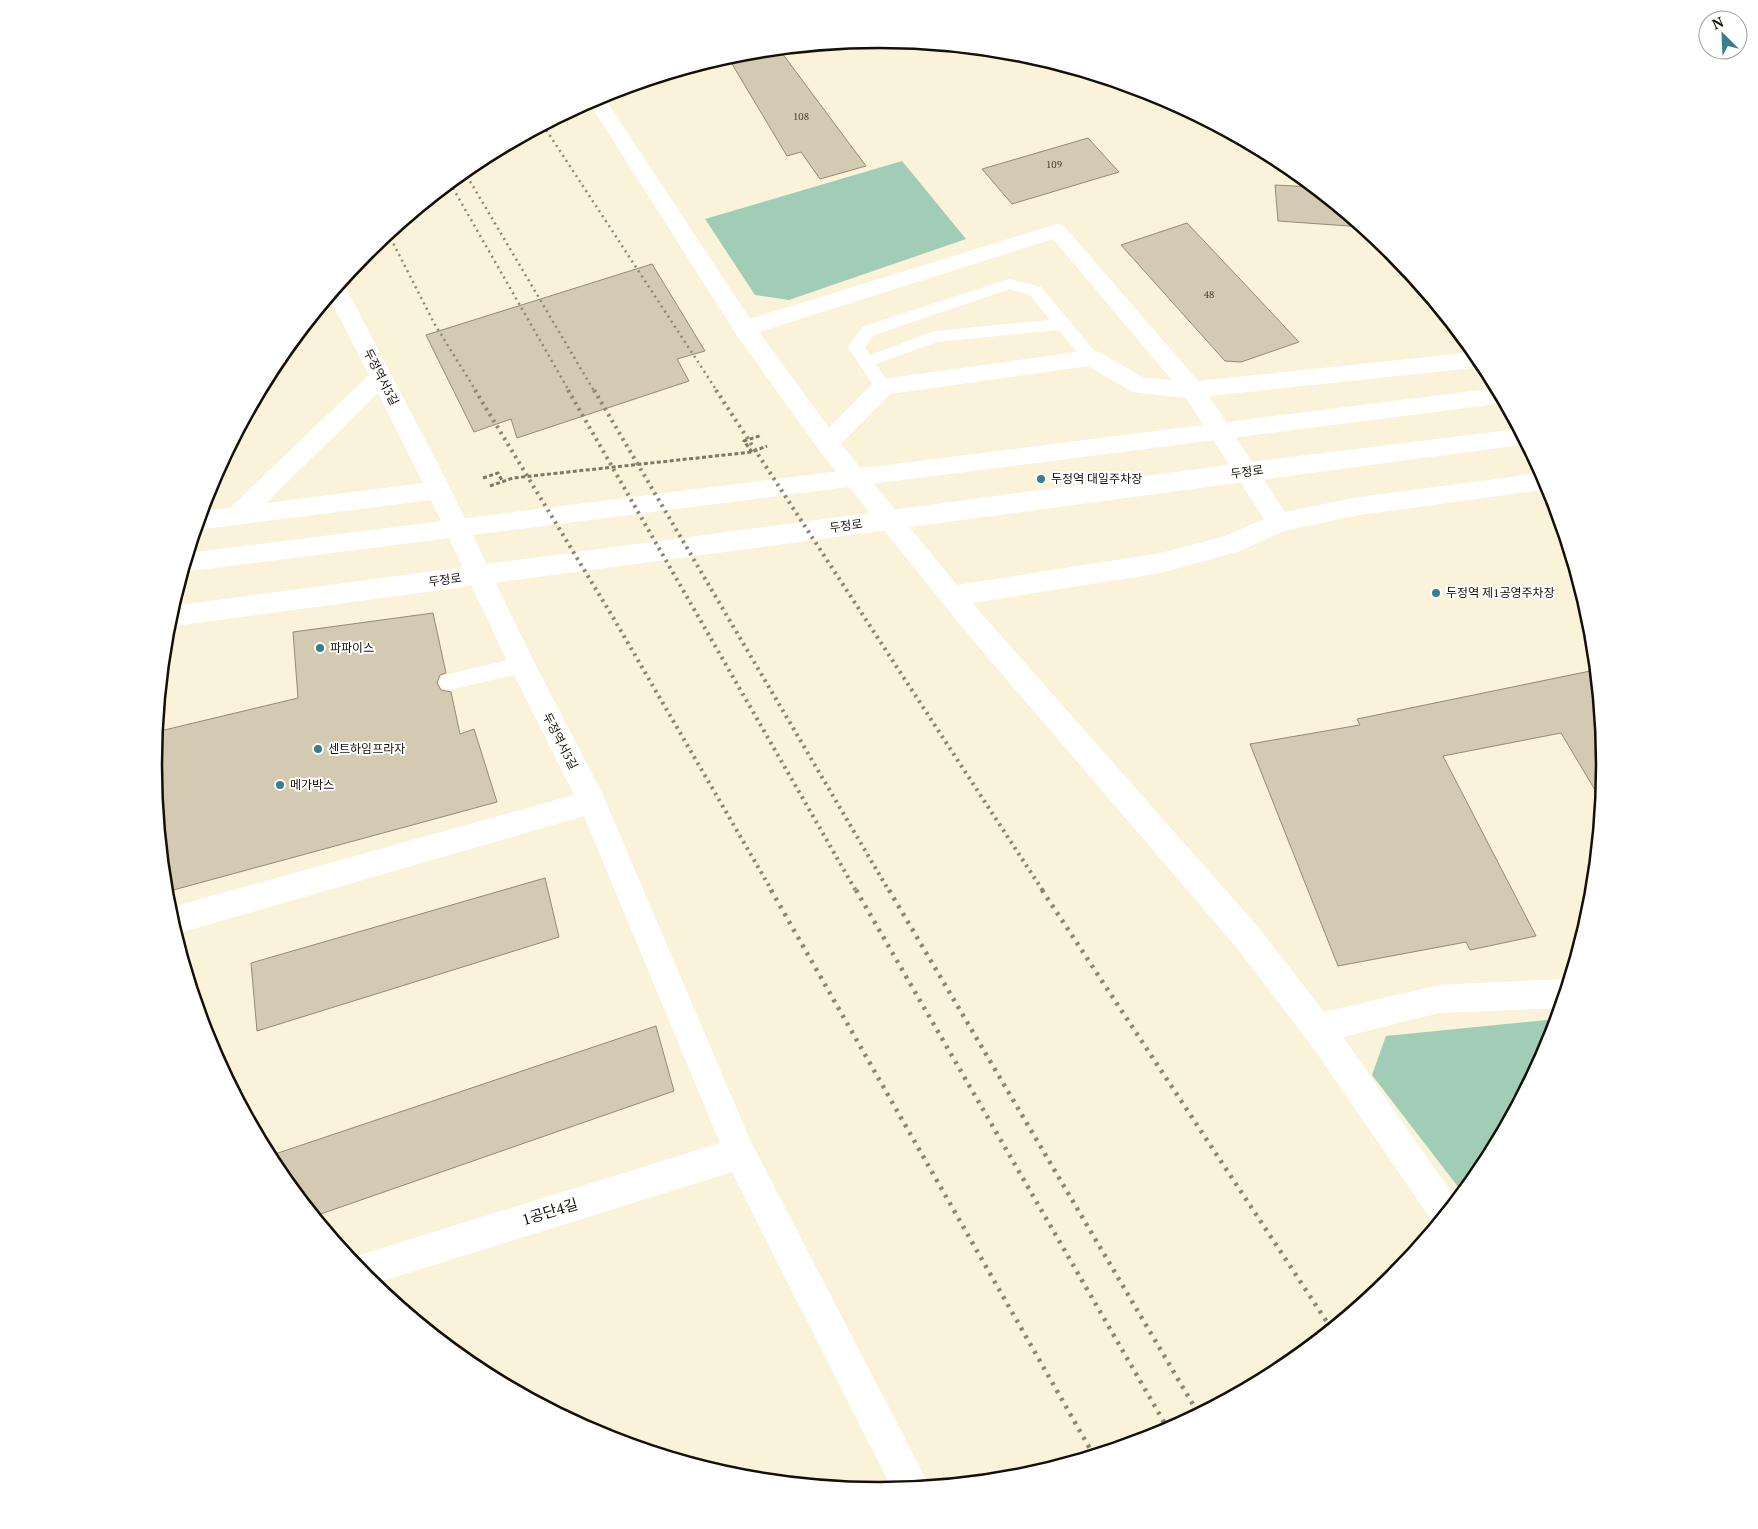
<svg xmlns="http://www.w3.org/2000/svg" width="1758" height="1529" viewBox="0 0 1758 1529" font-family="'PT Serif','Noto Sans KR',serif">
<style>
.green{fill:#a1ccb5}
.building{fill:#d3cab1;stroke:#928a72}
.lines{fill:none;stroke-linecap:round;stroke-linejoin:round}
.path{stroke:#7d7767;stroke-width:3;stroke-dasharray:4 2.5;stroke-linecap:butt}
.service{fill:#fff;fill-rule:evenodd}
.minor{fill:#fff;fill-rule:evenodd}
.tertiary{fill:#fff;fill-rule:evenodd}
.rail-far2{stroke:#8d8675;stroke-width:2.5;stroke-dasharray:2 4;stroke-linecap:butt}
.rail-far1{stroke:#8d8675;stroke-width:4;stroke-dasharray:2.5 4.5;stroke-linecap:butt}
.rail{stroke:#8d8675;stroke-width:4.5;stroke-dasharray:3 6;stroke-linecap:butt}
.poi-dot{fill:#397f8b;stroke:#fff;stroke-width:2}
.labels{text-anchor:middle;stroke-width:4;stroke-linejoin:round;paint-order:stroke}
.number-label{font-size:10px;fill:#443e32}
.street-label{font-size:12px;fill:#141008;stroke:#fff}
.poi-label{font-size:12px;fill:#141008;stroke:#fff;text-anchor:start}
.near-street-label{font-size:15px;fill:#141008;stroke:#fff}
.rim{fill:none;stroke:#141008;stroke-width:2.5}
</style>
<rect width="100%" height="100%" fill="#fbf3d9"/>
<path class="green" d="M902,161l64,78 -177,61 -34,-5 -50,-76z
M1557,1019l-8,24 -67,125 -20,24 -90,-117 14,-39z"/>
<path class="building" d="M779,49l87,117 -46,13 -19,-27 -14,4 -58,-97 32,-9z
M1088,138l31,34 -107,32 -30,-35z
M1275,185l39,2 49,40 -85,-6z
M1187,223l52,55 60,64 -58,20 -16,-1 -104,-116z
M652,264l53,87 -28,8 12,22 -172,57 -6,-19 -37,13 -48,-97z
M433,613l13,60 -6,2 -3,8 4,7 10,2 9,42 14,-5 23,73 -331,90 -13,-128 3,-32 142,-34 -5,-66z
M1595,670l10,95 -4,35 -40,-67 -118,23 93,180 -66,14 -4,-8 -128,24 -88,-222 110,-19 -3,-6z
M545,878l14,59 -302,94 -6,-68z
M656,1026l18,65 -359,125 -40,-49 -6,-11z"/>
<g class="lines">
<path class="path" d="M752,452l-8,-11 18,-6
M483,478l15,-5 5,9
M490,486l23,-8 239,-26 15,-6"/>
<path class="service" d="M1009,279l32,8 56,67 2,4 -2,4 -6,2 -6,-2 -26,-32 -122,12 -61,22 15,23 -2,4 -6,2 -6,-2 -29,-44 14,-20zM1010,289l20,6 20,25 -115,11 -65,24 -5,-8 9,-12z
M522,657l7,2 3,6 -3,6 -7,2 -73,17 -7,-2 -3,-6 3,-6 7,-2z"/>
<path class="minor" d="M602,94l148,225 307,-95 7,2 134,155 277,-29 10,14 -4,1 -272,29 76,116 74,-15 183,-24 8,16 -191,26 -75,16 -44,20 -79,22 -189,30 287,325 65,84 115,-27 125,-6 4,1 -8,28 -121,5 -96,24 113,162 -21,26 -121,-176 -77,-101 -265,-309 -153,-189 -83,-116 -148,-233zM1053,239l119,141 -28,-2 -45,-26 -8,-2 -208,29 -8,2 -46,47 -70,-96zM1088,366l44,26 54,6 78,121 -39,17 -64,17 -204,32 -116,-141 49,-50z
M340,282l6,6 99,190 89,184 68,131 149,349 178,343 -37,4 -160,-317 -359,112 -23,-26 370,-115 -136,-327 -408,118 -8,-25 4,-2 402,-112 -65,-130 -78,-165 -235,30 5,-19 29,-3 139,-133 -40,-78zM378,393l45,90 -157,20z"/>
<path class="tertiary" d="M1497,388l8,15 -1322,169 5,-19z
M1519,429l8,15 -1360,183 5,-21 1094,-146z"/>
<path class="rail-far2" d="M543,125l174,266
M464,171l130,220
M450,183l119,208
M388,233l46,90 42,68"/>
<path class="rail-far1" d="M475,390l139,229 158,272
M568,390l288,501
M594,390l295,501
M716,390l327,501"/>
<path class="rail" d="M771,890l322,564
M856,890l312,539
M889,890l309,523
M1042,890l289,438"/>
</g>
<g class="poi-dot">
<circle cx="1041" cy="479" r="5"/>
<circle cx="1436" cy="593" r="5"/>
<circle cx="320" cy="648" r="5"/>
<circle cx="318" cy="749" r="5"/>
<circle cx="280" cy="785" r="5"/>
</g>
<g class="labels">
<g class="number-label">
<text x="801" y="120">108</text>
<text x="1054" y="168">109</text>
<text x="1209" y="298">48</text>
</g>
<g class="street-label">
<text transform="translate(381 377) rotate(63)" y="4">두정역서3길</text>
<text transform="translate(1247 472) rotate(-8)" y="4">두정로</text>
<text transform="translate(846 526) rotate(-8)" y="4">두정로</text>
<text transform="translate(445 580) rotate(-8)" y="4">두정로</text>
<text transform="translate(560 741) rotate(63)" y="4">두정역서3길</text>
</g>
<g class="poi-label">
<text x="1051" y="483">두정역 대일주차장</text>
<text x="1446" y="597">두정역 제1공영주차장</text>
<text x="330" y="652">파파이스</text>
<text x="328" y="753">센트하임프라자</text>
<text x="290" y="789">메가박스</text>
</g>
<g class="near-street-label">
<text transform="translate(550 1212) rotate(-17)" y="5">1공단4길</text>
</g>
</g>
<path d="M0 0H1758V1529H0ZM162 765a717 717 0 1 1 1434 0a717 717 0 1 1-1434 0Z" fill="#fff" fill-rule="evenodd"/>
<path class="rim" d="M162 765a717 717 0 1 1 1434 0a717 717 0 1 1-1434 0Z"/>
<g transform="translate(1723 35) rotate(336)"><circle r="24" fill="#ffffff" stroke="#a19f9c"/>
<path d="M0-4L9 19L0 12L-9 19Z" fill="#397f8b"/>
<text y="-8" font-size="14" font-weight="bold" text-anchor="middle" fill="#141008">N</text>
</g>
</svg>
